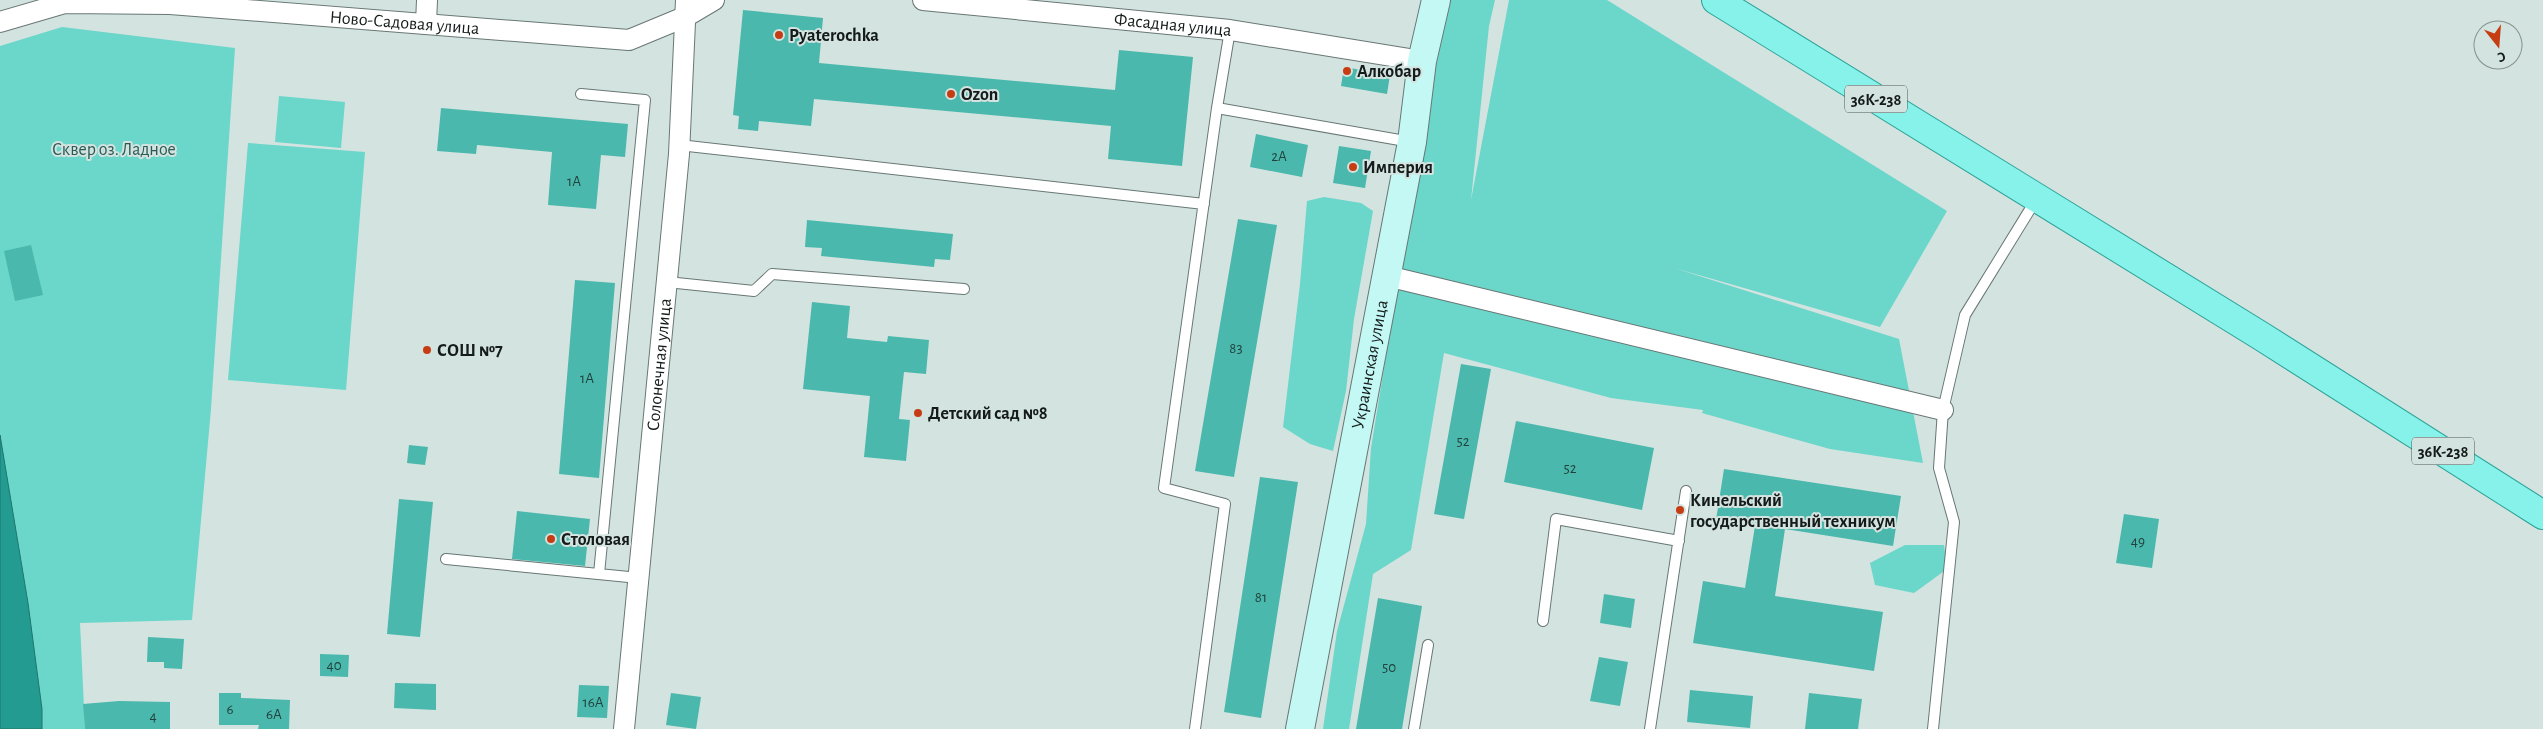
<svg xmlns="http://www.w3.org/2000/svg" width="2543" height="729" viewBox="0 0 2543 729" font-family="'Alegreya Sans',sans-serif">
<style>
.green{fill:#6bd6ca}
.water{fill:#249b90;stroke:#20756d}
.building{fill:#4ab8ac}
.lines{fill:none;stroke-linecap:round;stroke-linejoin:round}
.service-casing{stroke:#687774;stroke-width:12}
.minor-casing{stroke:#687774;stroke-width:22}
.secondary-casing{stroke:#687774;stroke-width:30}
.primary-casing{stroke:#2aa197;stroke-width:30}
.service{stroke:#fff;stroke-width:10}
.minor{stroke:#fff;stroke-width:20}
.secondary{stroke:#c3f8f4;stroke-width:28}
.primary{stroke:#86f2e9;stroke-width:28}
.poi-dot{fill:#c63d14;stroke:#d3e3e0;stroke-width:2}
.labels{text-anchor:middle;stroke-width:4;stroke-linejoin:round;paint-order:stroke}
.number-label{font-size:15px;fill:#22423e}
.shield{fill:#d3e3e0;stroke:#4e5755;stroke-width:1}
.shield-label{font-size:16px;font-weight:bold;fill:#151b1a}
.street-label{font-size:18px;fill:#151b1a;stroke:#d3e3e0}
.poi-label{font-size:18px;font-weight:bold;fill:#151b1a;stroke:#d3e3e0;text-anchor:start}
.park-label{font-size:18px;fill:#2b5a54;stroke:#d3e3e0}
</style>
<rect width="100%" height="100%" fill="#d3e3e0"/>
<path class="green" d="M1444,0h51l-6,26 -18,174 38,-200h98l340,211 -67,116 -206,-59 225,71 24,124 -93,-14 -128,-36 1,-3 -92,-12 -167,-45 -33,197 -38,24 -24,155h-26l14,-98 29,-107 5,-76z
M62,27l173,21 -24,361 -19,211 -112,3 5,106h-85v-683z
M279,96l66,6 -4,46 -66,-6z
M248,143l117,9 -19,238 -118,-10z
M1324,197l37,6 12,8 -19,108 -8,72 -13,60 -23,-7 -27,-17 17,-143 7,-83z
M1905,545h39l3,24 -33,24 -39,-8 -5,-22z"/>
<path class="water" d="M0,435l28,168 14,106v20h-42z"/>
<path class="building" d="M743,10l80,8 -4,45 296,27 4,-40 74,7 -11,109 -74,-7 3,-33 -297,-27 -3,27 -52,-5 -1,10 -20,-2 1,-13 -6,-1z
M1344,67l46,8 -3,19 -46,-8z
M441,108l187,16 -3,33 -24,-2 -5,54 -48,-4 4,-53 -75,-7 -1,9 -39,-3z
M1256,134l52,11 -6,32 -52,-10z
M1339,146l32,5 -6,37 -32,-5z
M1238,219l39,6 -43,252 -39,-6z
M807,220l146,14 -3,26 -15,-1 -1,8 -113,-11 1,-8 -17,-1z
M31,245l12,50 -28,6 -11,-50z
M575,280l40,3 -16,195 -40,-4z
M812,302l38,4 -3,32 40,4 1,-6 41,4 -3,34 -22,-2 -5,47 11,1 -4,41 -42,-4 6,-61 -67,-7z
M1461,364l30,5 -27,150 -30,-5z
M1516,421l138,27 -12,62 -138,-28z
M409,445l19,2 -3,18 -18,-2z
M1724,469l177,27 -8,50 -108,-17 -10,67 108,16 -9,59 -181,-28 10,-62 42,7 10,-62 -39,-6z
M1260,477l38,5 -37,236 -37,-6z
M399,499l34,3 -13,135 -33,-3z
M517,511l73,8 -5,47 -73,-7z
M2124,514l35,5 -7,49 -36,-5z
M1604,594l31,5 -4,29 -31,-5z
M1378,598l44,8 -20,123h-46z
M148,637l36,2 -2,30 -18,-1v-6h-17z
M320,654l29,1 -1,22 -28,-1z
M1599,657l29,5 -8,44 -30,-5z
M395,683l41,1v26l-42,-2z
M579,685l30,1 -2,32 -30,-1z
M1690,690l63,6 -3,32 -63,-6z
M219,693h22v5l49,2 -1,29h-31l1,-4h-40z
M671,693l30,4 -5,32 -30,-4z
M1809,693l53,6 -4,30h-53z
M119,701l51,1v27h-85l-2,-25z"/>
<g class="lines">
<defs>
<path id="service" d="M1230,30l-13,78 194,34
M581,94l64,6 -46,474
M679,145l525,59
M667,282l87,9 18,-17 192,15
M446,559l193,19
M1543,621l13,-102 123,22
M1195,729l30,-225 -61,-16 53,-380
M1414,729l14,-84
M1650,729l36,-238
M1933,729l21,-207 -15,-54 4,-58 22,-95 72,-117"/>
<g id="minor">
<path id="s1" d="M923,0l307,30 192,31"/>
<path id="s2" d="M0,22l65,-19 105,1 459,36 58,-24 27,-16"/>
<path d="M426,24l1,-24"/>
<path d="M1387,276l556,134"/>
<path id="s3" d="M624,729l55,-575 7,-154"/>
</g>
<g id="secondary">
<path id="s4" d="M1300,729l112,-587 10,-81 14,-61"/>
</g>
<path id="primary" d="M1716,0l545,336 282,179"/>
</defs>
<use href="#service" class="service-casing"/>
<use href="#minor" class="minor-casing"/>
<use href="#secondary" class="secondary-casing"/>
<use href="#primary" class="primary-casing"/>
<use href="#service" class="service"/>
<use href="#minor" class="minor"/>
<use href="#secondary" class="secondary"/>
<use href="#primary" class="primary"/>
</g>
<g class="poi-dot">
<circle cx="779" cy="35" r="5"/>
<circle cx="1347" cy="71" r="5"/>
<circle cx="951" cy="94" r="5"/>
<circle cx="1353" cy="167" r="5"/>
<circle cx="427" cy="350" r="5"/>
<circle cx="918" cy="413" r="5"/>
<circle cx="1680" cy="510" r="5"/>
<circle cx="551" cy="539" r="5"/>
</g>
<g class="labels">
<g class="number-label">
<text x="1279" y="161">2А</text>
<text x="574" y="186">1А</text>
<text x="1236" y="353">83</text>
<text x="587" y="383">1А</text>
<text x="1463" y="446">52</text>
<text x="1570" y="473">52</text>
<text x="2138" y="546">49</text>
<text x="1261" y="602">81</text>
<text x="334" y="670">40</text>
<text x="1389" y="672">50</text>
<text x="593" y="707">16А</text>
<text x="230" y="714">6</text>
<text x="274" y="719">6А</text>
<text x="153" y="721">4</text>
</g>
<g class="shield">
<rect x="1845" y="85.5" width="62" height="27" rx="4"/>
<rect x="2412" y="437.5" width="62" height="27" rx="4"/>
</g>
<g class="shield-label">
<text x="1876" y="105">36К-238</text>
<text x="2443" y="457">36К-238</text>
</g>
<g class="street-label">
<text dy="6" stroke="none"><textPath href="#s2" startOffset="408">Ново-Садовая улица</textPath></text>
<text dy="6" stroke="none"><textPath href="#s1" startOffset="251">Фасадная улица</textPath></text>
<text dy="6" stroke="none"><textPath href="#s3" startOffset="366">Солонечная улица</textPath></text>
<text dy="6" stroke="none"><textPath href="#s4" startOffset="371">Украинская улица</textPath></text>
</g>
<g class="poi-label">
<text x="789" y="41">Pyaterochka</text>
<text x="1357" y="77">Алкобар</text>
<text x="961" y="100">Ozon</text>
<text x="1363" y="173">Империя</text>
<text x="437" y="356">СОШ №7</text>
<text x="928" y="419">Детский сад №8</text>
<text x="1690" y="506">Кинельский<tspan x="1690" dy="21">государственный техникум</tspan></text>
<text x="561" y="545">Столовая</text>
</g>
<g class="park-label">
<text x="114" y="155">Сквер оз. Ладное</text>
</g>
</g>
<g transform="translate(2498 45) rotate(163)"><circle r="24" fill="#d3e3e0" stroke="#879391"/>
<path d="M0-4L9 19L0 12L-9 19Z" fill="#c63d14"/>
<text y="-8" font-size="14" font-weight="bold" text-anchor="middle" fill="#151b1a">С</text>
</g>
</svg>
